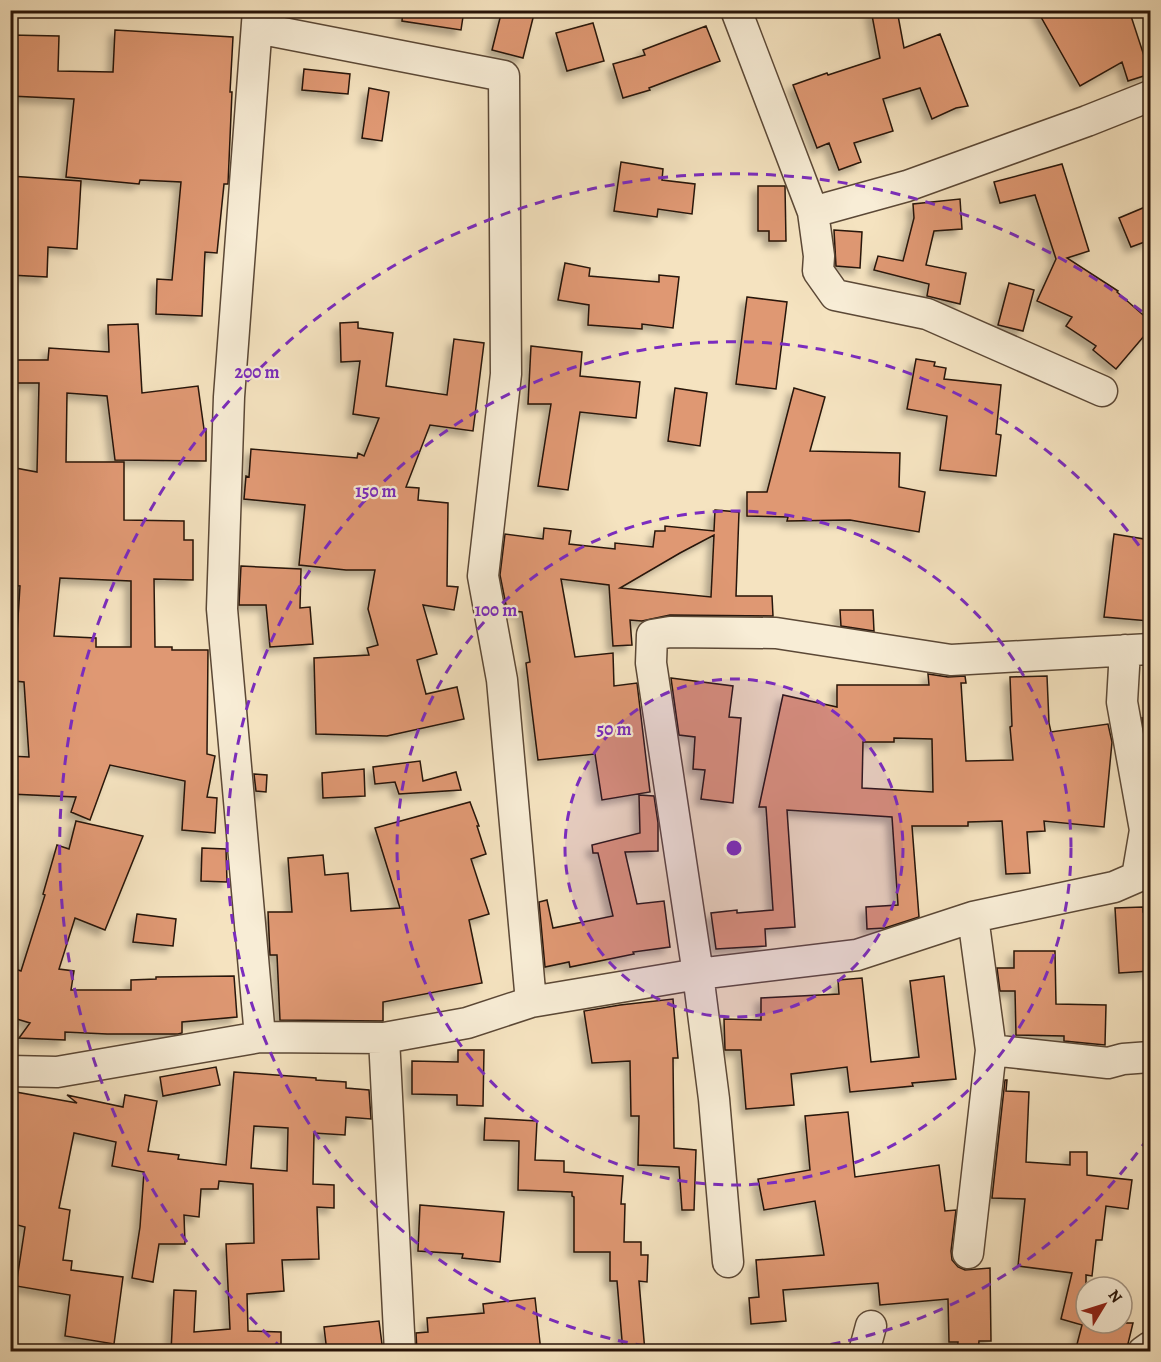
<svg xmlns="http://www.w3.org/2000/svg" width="1161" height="1362" viewBox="0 0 1161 1362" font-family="Alegreya,serif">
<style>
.building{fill:#df9873;stroke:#281408;stroke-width:1.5;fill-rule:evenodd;filter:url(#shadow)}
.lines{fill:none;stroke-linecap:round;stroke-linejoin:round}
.minor-casing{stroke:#5b4836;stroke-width:33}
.minor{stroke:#f8edd6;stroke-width:30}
.ring{fill:none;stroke:#7b2cbf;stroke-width:3;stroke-dasharray:10 8}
.centre{fill:#7b2cbf;stroke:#f8edd6;stroke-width:3}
.ring-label{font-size:18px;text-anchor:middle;font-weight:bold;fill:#7b2cbf;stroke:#f8edd6;stroke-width:4.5;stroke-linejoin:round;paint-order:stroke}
</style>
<defs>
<filter id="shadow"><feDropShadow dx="-5.5" dy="5.5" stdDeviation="3" flood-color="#0004"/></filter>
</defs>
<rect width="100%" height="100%" fill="#f5e3c0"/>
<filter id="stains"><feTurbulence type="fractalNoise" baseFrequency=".00333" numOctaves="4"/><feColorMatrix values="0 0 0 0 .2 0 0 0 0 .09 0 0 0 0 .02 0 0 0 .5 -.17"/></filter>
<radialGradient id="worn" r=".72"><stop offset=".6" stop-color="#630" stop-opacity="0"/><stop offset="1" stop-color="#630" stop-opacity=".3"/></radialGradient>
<path class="building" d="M403,10h61l-3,20 -59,-9z
M502,10h33l-12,48 -31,-8z
M871,10h26l7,38 36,-14 28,72 -12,2 -24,11 -12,-31 -37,11 10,32 -39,12 7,19 -22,8 -10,-27 -12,5 -24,-63 34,-12 1,2 52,-17z
M1037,10h92l21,64 -22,7 -6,-19 -42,24z
M593,23l11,38 -37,10 -11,-38z
M706,26l14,35 -71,27 1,2 -27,8 -10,-34 32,-9 -2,-5z
M115,30l118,7 -3,55h2l-4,92h-4l-7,69 -12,-1 -3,64 -46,-2 1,-35 15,1 9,-98 -41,-2 -1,4 -73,-7 8,-78 -64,-3v-61l49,1 -1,35 55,1z
M304,69l46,5 -2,20 -46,-4z
M369,88l20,4 -7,49 -20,-3z
M621,162l42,7 -1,11 33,4 -3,30 -34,-5 -1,8 -43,-6z
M1062,164l27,87 -22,7 51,33 -1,1 33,29v8l-34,40 -23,-19 3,-4 -30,-20 6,-9 -35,-16 19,-42 -21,-64 -35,8 -6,-21z
M10,176l71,5 -4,68 -29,-2 -1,30 -37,-2z
M758,186h27l1,55h-17v-10h-11z
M960,199l2,30 -28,2 -8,34 40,8 -6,31 -33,-8 2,-12 -55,-14 4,-14 25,5 11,-43 -1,-14z
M1150,205v35l-19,7 -12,-29z
M834,230l28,2 -2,36 -24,-2z
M565,263l25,5 -1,8 70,6v-7l20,2 -6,51 -31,-4v5l-54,-4 1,-20 -31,-5z
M1009,283l25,7 -11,41 -25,-6z
M747,297l40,5 -11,87 -40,-5z
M358,322v6l35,5 -7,53 61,9 7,-56 30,4 -11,88 -43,-6 -24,62 13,1 -1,12 30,3 -1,83 11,1 -4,23 -31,-5 14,49 -20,6 9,34 31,-7 7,32 -77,17 -71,-2 -2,-76 55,-3 -2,-7 11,-3 -10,-36 7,-39h-29l-47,-5 6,-60 -61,-6 2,-23 3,1 2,-28 106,9 1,-5 6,3 15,-38 -26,-4 7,-53 -19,1 -1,-39z
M138,324l4,69 56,-7 6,43h2v32l-91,-1 -8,-64 -40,-3 -1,69h58v58l60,1v19h9v40l-39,-1 1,68h17v3h36l-1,104 8,2 -8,41 10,1 -2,35 -33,-3 3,-49 -75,-16 -20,55 -19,-8 5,-15 -66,-3v-38l19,1 -5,-75 -10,-1 6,-95 -10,-1v-118l27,5 2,-89h-25v-23h34l1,-12 60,4 -1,-27zM60,578l71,3v66h-35v-9l-42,-2z
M531,346l51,6 -2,24 60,6 -4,36 -56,-6 -12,78 -30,-4 13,-82h-23z
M916,359l19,3 -1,4 12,2 -2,11 57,6 -5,49 5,1 -5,41 -56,-6 7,-54 -40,-7z
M675,388l32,5 -7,53 -32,-5z
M794,388l31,9 -15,54 90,2 -1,34 26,5 -6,40 -69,-12 -63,1 1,-4 -41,-1v-24h20z
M715,510l24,2 -3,84h36l1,20 -103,-1 -28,6 -12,-1 2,25 -19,1 -4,-61 -48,-6 14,78 38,-4 1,33 23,-3 13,109 -48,8 -7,-46 -57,6 -12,-97 4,-1 -8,-50 -15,-2 -7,-35 5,-41 38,5 1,-11 27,3 -2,13 46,5v-6l38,4 2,-16h10v-5l49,5zM714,535l-3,62 -91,-9 60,-35z
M1114,534l36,6 -1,81 -45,-4z
M241,566l60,3 -1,39 10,-1 3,37 -43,3 -4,-42h-27z
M840,610h33l1,21 -33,-5z
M928,674l20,3 17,-1 1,7h-5l5,78 47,-1 -3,-33 2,-1 -2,-49 37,-1 2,47 2,9 57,-8 4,18 -8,85 -60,-6 1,10 -18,1 3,41 -24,1 -4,-53 -34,1v4h-56l7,91 -34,11 -18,1 -1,-22 32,-2 -6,-88 -105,-7 8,117 -30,2 1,17 -50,3 -5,-36 26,-3v3l36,-3 -7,-103h-7l24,-112 54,12v-22h92zM894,738l38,1 1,53 -71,-4 1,-46h31z
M671,678l62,8 -4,31 12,1 -8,85 -32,-4 4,-29 -12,-1 2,-32 -16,-2z
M1150,717v46l-8,-45z
M420,761l3,20 33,-9 5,18 -62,4 -4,-12 -20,2 -2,-17z
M364,769l1,27 -42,2 -1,-25z
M254,774l13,1 -1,17 -10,-1z
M639,795l15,1 4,27v28l-33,1 12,52 27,-3 6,46 -37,5 1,2 -64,13 -1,-5 -24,5 -6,-65 8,-2 6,28 60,-12 -15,-63h-5l-1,-8 48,-12z
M470,802l9,24h-2l9,28 -15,5 18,55 -20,6 13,63 -99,19v19l-103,-1 -3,-65h-7l-2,-43h24l-4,-54 35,-3 2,20 23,-2 3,38 49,-3 -25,-80z
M76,821l67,15 -38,94 -30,-12 -16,51 15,2 -3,19h60v-10l25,-1v-2l78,-1 3,41 -55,5v11l-4,1h-71l-42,-2v8l-46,-2 11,-15 -20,-6v-50l11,4 24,-76 -2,-1 14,-49 12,4z
M202,848l24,1 1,33 -26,-1z
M1143,907v5l7,-1v60l-31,2 -4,-65z
M137,914l39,5 -3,27 -40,-4z
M1014,951h41l1,53 50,1 -1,40 -41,-4v-5l-48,-1 -1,-44h-15l-3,-23h17z
M944,976l12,103 -44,4 1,3 -63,6 -3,-25 -56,7 3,31 -48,4 -5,-59h-16l-1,-31 37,1v-22l78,-4 -1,-14 24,-2 9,84 48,-5 -9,-76z
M673,999l5,59h-5l1,90 22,2 -2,60h-12l-3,-43 -41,-2 1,-49h-8l-1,-55 -38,2 -8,-52 36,-6z
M458,1050h26l-1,56 -26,-1v-10l-45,-1v-33l46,1z
M216,1067l4,18 -57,11 -3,-19z
M234,1072l82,6v2l30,2v6l23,2 2,29 -25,-2 -1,18 -31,-2 -1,51 21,1v23l-17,-1 2,52 -37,1 2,31 -37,3 1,37 33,1v20h-110l3,-62 22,1 -2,41 36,-3 -4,-85 28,-1 -1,-59 -34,-3 -1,8h-17l-2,28 -15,-2 1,29h-26l-6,38 -21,-4 8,-51 4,-55 -32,-6 4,-24 -42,-9 -15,75 11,2 -7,50 9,1 -1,9 52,7 -9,67 -49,-8 5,-41 -54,-9 9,-59 -15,-4v-132l67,12 -10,-8 56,12 2,-12 32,6 -9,50 31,4 -1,4 48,6zM254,1126l34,2 -1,43 -36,-3z
M1005,1080h2l-1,11 23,1 -3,70 44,3v-13h17v23l45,5 -4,29 -22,-3 -4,34h-6l-4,36 -6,-1v48h47l-7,29h-51l7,-27 -21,-6 11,-46 -54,-7 7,-67 -33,-1z
M848,1112l7,65 84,-12 6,46 11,-1 -5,41 1,9 6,7 7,3 25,-2 1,73h-12l-1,11h-21l1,-10h-9l-1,-43 -68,6 -2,-22 -95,7 3,31 -35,3 -2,-26 10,-1 -3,-37 68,-5 -9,-54 -51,9 -6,-31 52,-9 -5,-54z
M485,1118l52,3 -2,39 29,1v11l59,4 -2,28h4l-1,38h17v13h7l-1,27 -8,-1 6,71h-22l-6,-71h-7v-29h-36v-55l-2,-1v-4l-54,-2 1,-49 -35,-1z
M420,1205l84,7 -4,50 -38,-4 1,-4 -45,-3z
M535,1298l6,54h-124l-1,-19 12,-1 -1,-14 57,-5 -1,-9z
M379,1321l4,31h-56l-3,-25z"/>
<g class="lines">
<defs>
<path id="minor" d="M258,10l-29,387 -7,212 38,428
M736,10l77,202 6,44 -1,15 17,24 92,19 175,77
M257,28l247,48 2,298 -23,202 19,104 29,322
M813,212l94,-26 180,-65 63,-25
M384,1038l16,314
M991,1050l117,13 15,-4 27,-2
M10,1071l47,1 203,-35 124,1 83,-15 64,-21 167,-28 159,-19 116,-38 141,-30 23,-10 8,-47 -23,-128 3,-52
M968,1253l23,-203 -18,-133
M728,1262l-14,-163 -16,-125 -47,-311 1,-28 18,-3 106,1 175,27 199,-11
M864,1352l7,-26
M1143,1352l7,-5"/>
</defs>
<use href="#minor" class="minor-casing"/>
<use href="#minor" class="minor"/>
</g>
<circle cx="734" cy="848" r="169" fill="#7b2cbf" fill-opacity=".12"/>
<g class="ring">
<circle cx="734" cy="848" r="169"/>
<circle cx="734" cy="848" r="337"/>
<path d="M1148 1138A506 506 0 0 1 787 1351M681 1351A506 506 0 1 1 1148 558"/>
<path d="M283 1349A674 674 0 0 1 1149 317"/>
</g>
<circle cx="734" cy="848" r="9" class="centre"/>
<g class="ring-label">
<text x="257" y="378">200 m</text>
<text x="376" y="497">150 m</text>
<text x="496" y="616">100 m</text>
<text x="614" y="735">50 m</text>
</g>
<rect width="1161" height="1362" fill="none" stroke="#f5e3c0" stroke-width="36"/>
<rect x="12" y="12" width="1137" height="1338" fill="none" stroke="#281408" stroke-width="3"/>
<rect x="18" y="18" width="1125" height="1326" fill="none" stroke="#281408" stroke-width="1.5"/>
<g transform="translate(1104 1305) rotate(52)"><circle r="28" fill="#f8edd6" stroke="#a59684" stroke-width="1.5"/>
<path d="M0-4.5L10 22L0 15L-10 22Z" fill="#8f2418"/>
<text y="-9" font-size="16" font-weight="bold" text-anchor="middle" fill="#281408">N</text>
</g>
<rect width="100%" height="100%" filter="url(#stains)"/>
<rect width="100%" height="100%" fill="url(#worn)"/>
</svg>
